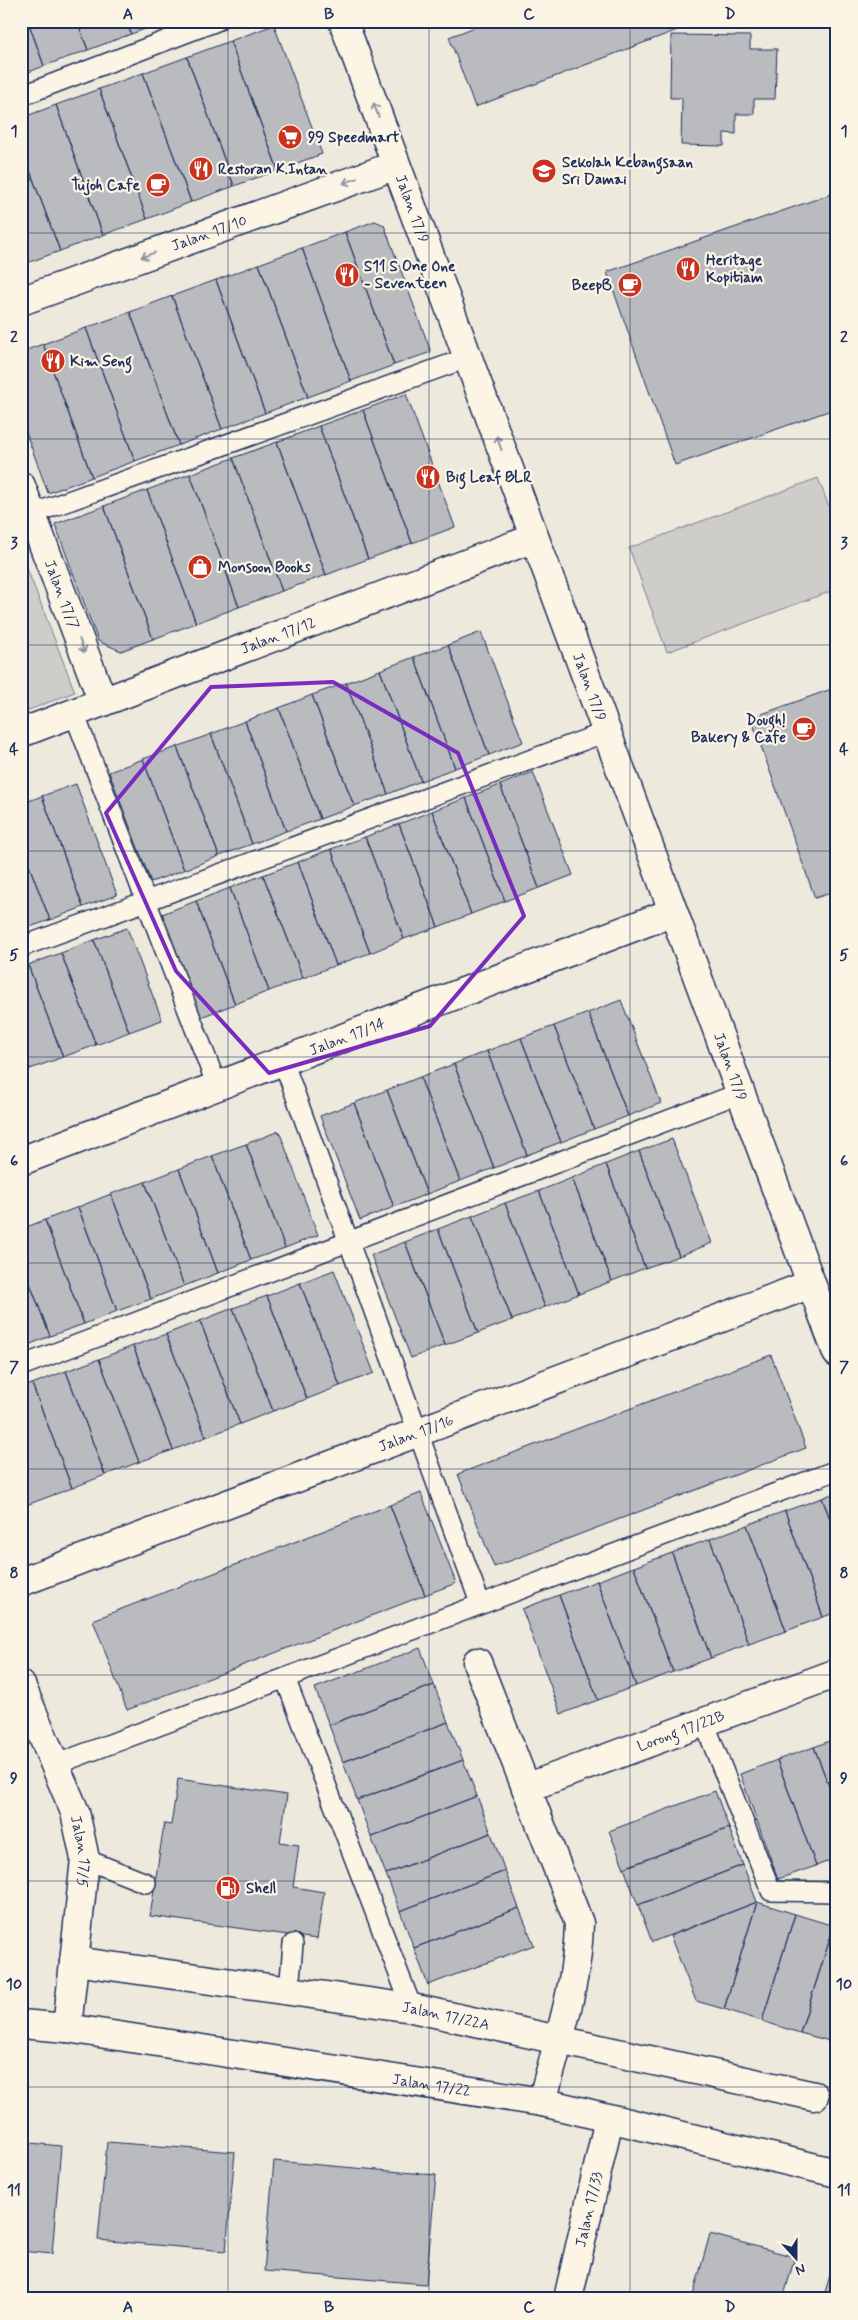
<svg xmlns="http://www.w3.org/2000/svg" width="858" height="2320" viewBox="0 0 858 2320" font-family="Mynerve,sans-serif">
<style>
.green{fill:#cfcdca;stroke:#757e94}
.building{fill:#babbbe;stroke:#1b2f5e}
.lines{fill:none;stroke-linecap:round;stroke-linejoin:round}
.lane-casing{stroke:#1b2f5e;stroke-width:22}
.street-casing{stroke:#1b2f5e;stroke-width:31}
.secondary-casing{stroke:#1b2f5e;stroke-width:31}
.lane{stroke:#fcf5e5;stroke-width:19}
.street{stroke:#fcf5e5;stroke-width:28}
.secondary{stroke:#fcf5e5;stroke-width:28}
.oneway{stroke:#8c92a2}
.marked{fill:none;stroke:#7b2cbf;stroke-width:4;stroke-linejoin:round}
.grid{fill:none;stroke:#1b2f5e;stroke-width:1;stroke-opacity:0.55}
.labels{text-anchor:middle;stroke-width:4.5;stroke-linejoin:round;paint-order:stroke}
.poi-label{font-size:15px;font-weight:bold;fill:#1b2f5e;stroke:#fcf5e5;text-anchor:start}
.street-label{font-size:15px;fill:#1b2f5e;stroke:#fcf5e5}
.neatline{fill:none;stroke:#1b2f5e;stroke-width:2}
.grid-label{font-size:16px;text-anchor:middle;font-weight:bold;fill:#1b2f5e}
</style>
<rect width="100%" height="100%" fill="#eee9dd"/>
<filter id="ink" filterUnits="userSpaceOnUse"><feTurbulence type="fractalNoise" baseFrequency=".02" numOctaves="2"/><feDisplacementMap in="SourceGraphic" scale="10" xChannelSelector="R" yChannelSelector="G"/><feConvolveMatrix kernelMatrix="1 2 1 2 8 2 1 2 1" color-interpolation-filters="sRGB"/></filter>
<g filter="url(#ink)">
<path class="green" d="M818,478l19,50v61l-170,63 -38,-104z
M21,553l54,139 -54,21z"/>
<path class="building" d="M21,21h7l16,45 -23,9z
M28,21h49l11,29 -44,16z
M77,21h49l5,13 -43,16z
M126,21h41l-36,13z
M491,21h210l-226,86 -26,-70z
M274,25l48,129 -44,16 -48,-129z
M671,35l79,1v13h27l-2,50h-21v15h-18v20l-12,-1v13l-43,-1 1,-47h-12z
M230,41l48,129 -44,16 -47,-129z
M187,57l47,129 -43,16 -48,-129z
M143,73l48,129 -44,17 -48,-130z
M99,89l48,130 -44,16 -47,-130z
M56,105l47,130 -43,16 -39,-104v-29z
M21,147l39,104 -39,14z
M837,192v216l-162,57 -68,-193z
M375,221l9,4 47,127 -37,13 -49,-133z
M345,232l49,133 -43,16 -49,-133z
M302,248l49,133 -43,16 -49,-133z
M259,264l49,133 -43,16 -49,-133z
M216,280l49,133 -43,16 -50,-133z
M172,296l50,133 -43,16 -49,-133z
M130,312l49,133 -44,16 -49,-133z
M86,328l49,133 -43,16 -49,-133z
M43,344l49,133 -44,16 -27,-74v-67z
M406,394l49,133 -43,16 -49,-133z
M363,410l49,133 -44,16 -49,-133z
M319,426l49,133 -42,16 -49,-133z
M277,442l49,133 -44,16 -49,-133z
M233,458l49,133 -43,16 -49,-133z
M190,474l49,133 -43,16 -49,-133z
M147,490l49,133 -43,16 -49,-133z
M104,506l49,133 -32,12 -23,-10 -43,-117z
M481,632l42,110 -34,13 -41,-110z
M448,645l41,110 -34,13 -41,-111z
M414,657l41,111 -34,13 -41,-111z
M380,670l41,111 -33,13 -42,-111z
M346,683l42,111 -34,12 -42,-111z
M837,687v204l-22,7 -64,-180z
M312,695l42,111 -34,13 -41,-111z
M279,708l41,111 -34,12 -41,-110z
M245,721l41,110 -34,13 -41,-110z
M211,734l41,110 -33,12 -42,-109z
M177,747l42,109 -35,14 -41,-111z
M143,759l41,111 -33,12 -42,-110z
M533,772l40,103 -34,13 -39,-103z
M76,784l41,111 -34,12 -41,-111z
M500,785l39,103 -34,13 -39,-103z
M42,796l41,111 -33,13 -29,-75v-41z
M466,798l39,103 -34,13 -39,-103z
M432,811l39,103 -33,13 -39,-103z
M399,824l39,103 -34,12 -39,-102z
M365,837l39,102 -34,14 -39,-104z
M21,845l29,75 -29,10z
M331,849l39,104 -34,12 -38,-103z
M298,862l38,103 -33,13 -40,-103z
M263,875l40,103 -34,13 -39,-103z
M230,888l39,103 -34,13 -39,-103z
M196,901l39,103 -34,13 -39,-103z
M127,928l35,92 -33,12 -35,-92z
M94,940l35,92 -33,13 -35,-92z
M61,953l35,92 -33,12 -35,-92z
M28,965l35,92 -33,12 -9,-23v-78z
M621,1000l40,103 -33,13 -40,-103z
M588,1013l40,103 -34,13 -40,-103z
M554,1026l40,103 -33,13 -40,-104z
M521,1038l40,104 -34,13 -40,-104z
M21,1046l9,23 -9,4z
M487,1051l40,104 -33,13 -40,-104z
M454,1064l40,104 -34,13 -40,-104z
M420,1077l40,104 -33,13 -40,-104z
M387,1090l40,104 -33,13 -40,-104z
M354,1103l40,104 -34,13 -40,-104z
M279,1131l39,104 -33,13 -39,-104z
M672,1139l40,104 -33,13 -40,-105z
M246,1144l39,104 -34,12 -39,-104z
M639,1151l40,105 -34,12 -39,-104z
M212,1156l39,104 -33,13 -39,-104z
M606,1164l39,104 -33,13 -40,-103z
M179,1169l39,104 -34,13 -39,-104z
M572,1178l40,103 -33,13 -40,-103z
M145,1182l39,104 -33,13 -40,-105z
M539,1191l40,103 -34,13 -40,-104z
M111,1194l40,105 -34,12 -39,-104z
M505,1203l40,104 -33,13 -40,-104z
M78,1207l39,104 -33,13 -39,-104z
M472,1216l40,104 -34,13 -40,-104z
M45,1220l39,104 -34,12 -29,-76v-31z
M438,1229l40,104 -33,12 -40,-103z
M405,1242l40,103 -34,13 -40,-103z
M21,1260l29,76 -29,12z
M334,1270l40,103 -34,13 -40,-103z
M300,1283l40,103 -33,13 -40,-103z
M267,1296l40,103 -34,12 -40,-103z
M233,1308l40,103 -33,13 -40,-103z
M200,1321l40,103 -34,13 -40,-103z
M166,1334l40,103 -33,13 -40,-104z
M133,1346l40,104 -34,12 -40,-103z
M771,1355l35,93 -312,119 -36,-93z
M99,1359l40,103 -34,13 -39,-104z
M66,1371l39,104 -33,13 -40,-104z
M32,1384l40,104 -51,19v-119z
M837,1492v45l-15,-39z
M421,1493l35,90 -31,12 -35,-90z
M822,1498l15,39v75l-14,5 -38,-106z
M390,1505l35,90 -298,115 -34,-90z
M785,1511l38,106 -37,14 -39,-106z
M747,1525l39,106 -37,13 -39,-105z
M710,1539l39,105 -38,14 -39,-105z
M672,1553l39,105 -38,14 -39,-105z
M634,1567l39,105 -37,14 -39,-105z
M597,1581l39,105 -38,14 -39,-105z
M559,1595l39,105 -37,14 -39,-105z
M420,1648l14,37 -105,40 -14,-37z
M434,1685l14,37 -105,40 -14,-37z
M448,1722l15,38 -106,40 -14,-38z
M837,1738v69l-23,-60z
M814,1747l23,60v51l-21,8 -39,-106z
M463,1760l14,36 -106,41 -14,-37z
M777,1760l39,106 -38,13 -38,-105z
M178,1779l109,16 -7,47 19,3 -6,42 31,5 -7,47 -167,-23 14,-92 7,1z
M715,1791l14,37 -105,40 -15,-37z
M477,1796l14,37 -105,41 -15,-37z
M729,1828l14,37 -105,40 -14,-37z
M491,1833l14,38 -105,40 -14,-37z
M743,1865l14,37 -105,40 -14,-37z
M505,1871l14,37 -105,40 -14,-37z
M757,1902l38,12 -33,107 -38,-12z
M757,1902l-33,107 -28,-8 -26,-65z
M519,1908l15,37 -106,40 -14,-37z
M795,1914l39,12 -34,107 -38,-12z
M834,1926l3,1v116l-37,-10z
M21,2142l40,4 -9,108 -31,-3z
M107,2142l128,10 -9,99 -128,-11z
M274,2161l162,14 -10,109 -162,-13z
M710,2234l85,23 -12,42h-91z
M834,2262h3v37h-14z"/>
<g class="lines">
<defs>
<path id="lane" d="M21,96l196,-75
M32,514l435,-156
M74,713l143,373
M21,947l585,-215
M283,1061l197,542
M21,1366l719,-273
M285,1678l127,330
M704,1722l67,169 66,1
M57,1764l780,-294
M85,1859l61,24
M289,1991l4,-47"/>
<g id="street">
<path id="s1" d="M343,21l494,1332"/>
<path id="s2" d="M21,301l375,-136"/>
<path id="s3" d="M21,486l82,216"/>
<path id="s4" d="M21,733l513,-195"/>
<path id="s5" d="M21,1161l652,-249"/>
<path id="s6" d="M21,1582l790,-298"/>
<path d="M477,1662l102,261c-1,61 -22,121 -37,179"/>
<path id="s7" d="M21,1685l54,127 10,47 -18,169"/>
<path id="s8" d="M526,1788l311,-115"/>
<path id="s9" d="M74,1961l338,47 402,88"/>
<path id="s10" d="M568,2299l41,-180"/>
</g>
<g id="secondary">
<path id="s11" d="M21,2024l46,4 475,74 295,71"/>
</g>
</defs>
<use href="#lane" class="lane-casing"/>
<use href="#street" class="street-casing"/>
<use href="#secondary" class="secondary-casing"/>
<use href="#lane" class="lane"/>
<use href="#street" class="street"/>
<use href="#secondary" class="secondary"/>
</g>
<defs><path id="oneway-shaft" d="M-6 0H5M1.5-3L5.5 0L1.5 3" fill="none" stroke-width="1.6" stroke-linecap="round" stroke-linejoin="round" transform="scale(1.25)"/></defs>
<g class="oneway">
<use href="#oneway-shaft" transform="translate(376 110) rotate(-110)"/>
<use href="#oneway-shaft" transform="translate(350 181) rotate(160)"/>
<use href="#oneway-shaft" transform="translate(148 255) rotate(160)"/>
<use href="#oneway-shaft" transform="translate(499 443) rotate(-110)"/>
<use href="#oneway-shaft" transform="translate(82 646) rotate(69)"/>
</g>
</g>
<path class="marked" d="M333,682l125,71 66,163 -94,110 -161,47 -93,-102 -70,-158 105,-126z"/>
<path class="grid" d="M228,21v2278M429,21v2278M630,21v2278M21,233h816M21,439h816M21,645h816M21,851h816M21,1057h816M21,1263h816M21,1469h816M21,1675h816M21,1881h816M21,2087h816"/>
<defs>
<symbol id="supermarket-disc" viewBox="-11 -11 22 22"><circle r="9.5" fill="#c8321e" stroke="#fcf5e5"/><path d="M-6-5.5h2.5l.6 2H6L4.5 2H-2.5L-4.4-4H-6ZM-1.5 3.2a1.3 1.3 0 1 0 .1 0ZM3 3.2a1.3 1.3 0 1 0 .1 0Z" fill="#fff"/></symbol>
<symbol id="restaurant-disc" viewBox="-11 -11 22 22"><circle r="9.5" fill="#c8321e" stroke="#fcf5e5"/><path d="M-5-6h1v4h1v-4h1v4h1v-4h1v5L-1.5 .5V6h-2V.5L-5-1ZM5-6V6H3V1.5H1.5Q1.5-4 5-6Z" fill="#fff"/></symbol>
<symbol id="school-disc" viewBox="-11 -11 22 22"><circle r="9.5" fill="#c8321e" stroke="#fcf5e5"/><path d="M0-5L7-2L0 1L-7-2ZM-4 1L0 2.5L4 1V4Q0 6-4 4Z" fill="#fff"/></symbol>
<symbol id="cafe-disc" viewBox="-11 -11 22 22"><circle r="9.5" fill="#c8321e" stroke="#fcf5e5"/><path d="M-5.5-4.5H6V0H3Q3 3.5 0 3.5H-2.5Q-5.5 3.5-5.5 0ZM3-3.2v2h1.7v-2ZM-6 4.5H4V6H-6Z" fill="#fff"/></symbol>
<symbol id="shop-disc" viewBox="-11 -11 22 22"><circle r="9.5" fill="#c8321e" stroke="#fcf5e5"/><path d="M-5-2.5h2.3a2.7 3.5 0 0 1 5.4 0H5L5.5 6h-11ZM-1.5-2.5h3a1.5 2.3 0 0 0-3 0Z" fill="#fff"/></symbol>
<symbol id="fuel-disc" viewBox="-11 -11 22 22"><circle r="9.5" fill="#c8321e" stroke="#fcf5e5"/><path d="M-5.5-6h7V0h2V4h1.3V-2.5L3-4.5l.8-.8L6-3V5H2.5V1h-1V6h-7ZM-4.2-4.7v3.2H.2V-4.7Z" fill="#fff"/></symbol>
</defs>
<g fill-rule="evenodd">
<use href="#supermarket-disc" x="276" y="123" width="28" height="28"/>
<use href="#restaurant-disc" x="187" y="155" width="28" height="28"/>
<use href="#school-disc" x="530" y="157" width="28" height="28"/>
<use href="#cafe-disc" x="144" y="171" width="28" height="28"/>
<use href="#restaurant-disc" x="674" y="255" width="28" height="28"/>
<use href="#restaurant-disc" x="333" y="261" width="28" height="28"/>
<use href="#cafe-disc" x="616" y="271" width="28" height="28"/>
<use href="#restaurant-disc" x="39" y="347" width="28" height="28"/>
<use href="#restaurant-disc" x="414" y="463" width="28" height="28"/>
<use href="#shop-disc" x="186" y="553" width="28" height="28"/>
<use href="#cafe-disc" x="790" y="715" width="28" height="28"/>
<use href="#fuel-disc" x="214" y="1874" width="28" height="28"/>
</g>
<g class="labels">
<g class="poi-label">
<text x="308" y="142">99 Speedmart</text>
<text x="562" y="167">Sekolah Kebangsaan<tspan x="562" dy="17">Sri Damai</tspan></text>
<text x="218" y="174">Restoran K.Intan</text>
<text x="140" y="190" text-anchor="end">Tujoh Cafe</text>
<text x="706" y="265">Heritage<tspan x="706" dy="17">Kopitiam</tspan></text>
<text x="364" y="271">S11 S One One<tspan x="364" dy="17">- Seventeen</tspan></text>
<text x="612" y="290" text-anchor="end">BeepB</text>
<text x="70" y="366">Kim Seng</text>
<text x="446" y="482">Big Leaf BLR</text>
<text x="218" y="572">Monsoon Books</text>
<text x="786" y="725" text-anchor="end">Dough!<tspan x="786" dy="17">Bakery &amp; Cafe</tspan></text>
<text x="246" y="1893">Shell</text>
</g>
<g class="street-label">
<text dy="5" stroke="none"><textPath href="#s1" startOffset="200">Jalan 17/9</textPath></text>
<text dy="5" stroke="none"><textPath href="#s2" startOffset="200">Jalan 17/10</textPath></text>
<text dy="5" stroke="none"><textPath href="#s3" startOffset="116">Jalan 17/7</textPath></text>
<text dy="5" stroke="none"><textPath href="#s4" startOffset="275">Jalan 17/12</textPath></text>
<text dy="5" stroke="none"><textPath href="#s1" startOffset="710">Jalan 17/9</textPath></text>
<text dy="5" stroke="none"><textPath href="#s5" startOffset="349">Jalan 17/14</textPath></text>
<text dy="5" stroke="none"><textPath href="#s1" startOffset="1115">Jalan 17/9</textPath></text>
<text dy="5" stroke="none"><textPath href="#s6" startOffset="422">Jalan 17/16</textPath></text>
<text dy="5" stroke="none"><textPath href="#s8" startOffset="165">Lorong 17/22B</textPath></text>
<text dy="5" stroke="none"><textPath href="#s7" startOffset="178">Jalan 17/5</textPath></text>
<text dy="5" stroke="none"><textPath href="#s9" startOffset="376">Jalan 17/22A</textPath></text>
<text dy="5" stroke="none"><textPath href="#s11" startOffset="415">Jalan 17/22</textPath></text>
<text dy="5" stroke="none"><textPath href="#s10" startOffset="92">Jalan 17/33</textPath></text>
</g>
</g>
<rect width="858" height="2320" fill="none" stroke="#fcf5e5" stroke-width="55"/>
<g transform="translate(796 2258) rotate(159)" stroke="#fcf5e5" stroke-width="4" paint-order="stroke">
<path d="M0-4L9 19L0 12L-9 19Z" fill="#1b2f5e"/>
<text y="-8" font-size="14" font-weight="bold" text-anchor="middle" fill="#1b2f5e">N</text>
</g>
<rect x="28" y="28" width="802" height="2264" class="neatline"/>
<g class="grid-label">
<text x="128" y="19">A</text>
<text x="329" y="19">B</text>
<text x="529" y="19">C</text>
<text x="730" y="19">D</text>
<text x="14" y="136">1</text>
<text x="844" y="136">1</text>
<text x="14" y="342">2</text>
<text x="844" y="342">2</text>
<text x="14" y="548">3</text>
<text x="844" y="548">3</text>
<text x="14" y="754">4</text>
<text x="844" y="754">4</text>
<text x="14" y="960">5</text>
<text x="844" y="960">5</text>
<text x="14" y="1166">6</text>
<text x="844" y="1166">6</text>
<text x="14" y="1372">7</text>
<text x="844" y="1372">7</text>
<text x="14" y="1578">8</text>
<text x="844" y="1578">8</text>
<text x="14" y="1783">9</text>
<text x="844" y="1783">9</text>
<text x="14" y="1989">10</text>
<text x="844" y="1989">10</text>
<text x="14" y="2195">11</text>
<text x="844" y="2195">11</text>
<text x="128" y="2312">A</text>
<text x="329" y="2312">B</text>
<text x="529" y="2312">C</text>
<text x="730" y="2312">D</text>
</g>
</svg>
